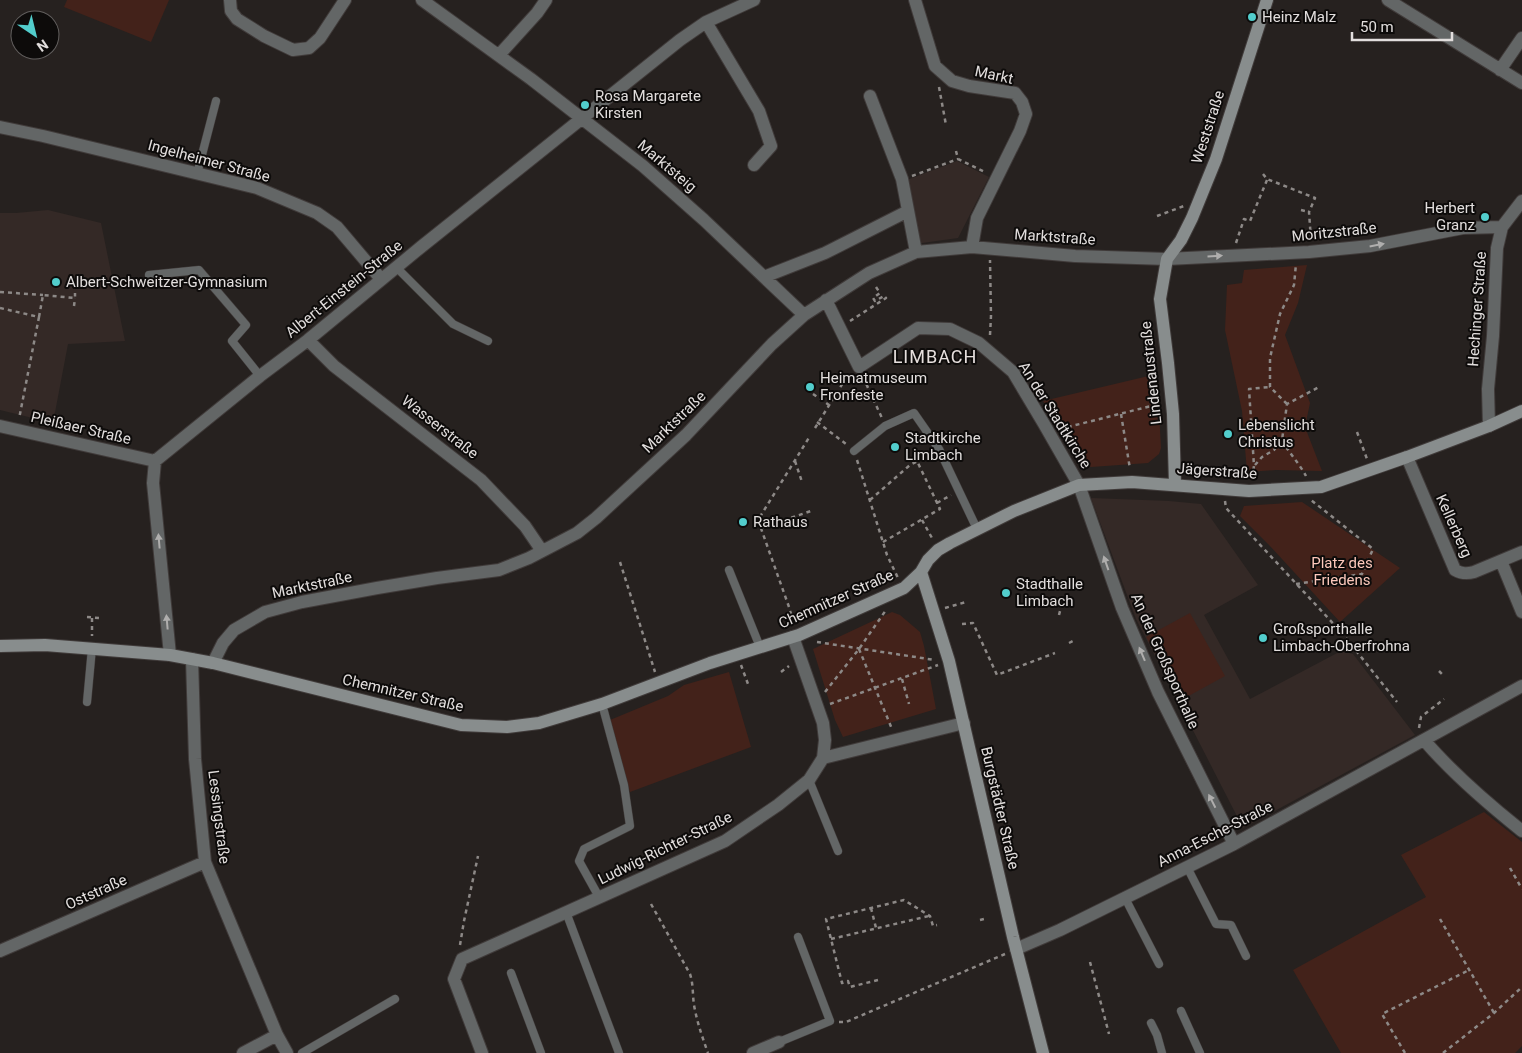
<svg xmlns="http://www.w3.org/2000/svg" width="1522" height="1053" viewBox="0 0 1522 1053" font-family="Roboto,sans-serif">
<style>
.built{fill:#342926}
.green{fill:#43221a}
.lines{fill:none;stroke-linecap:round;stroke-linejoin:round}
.lane-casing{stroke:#403b3a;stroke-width:9}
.street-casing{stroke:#403b3a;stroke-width:14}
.secondary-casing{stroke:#403b3a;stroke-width:14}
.path{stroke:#8d8987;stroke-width:2.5;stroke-dasharray:4 4;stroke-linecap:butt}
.lane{stroke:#636666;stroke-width:8}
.street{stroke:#636666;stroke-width:12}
.secondary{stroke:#888d8d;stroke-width:12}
.oneway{fill:#afaead}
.poi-dot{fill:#52cdcc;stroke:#0d0b0a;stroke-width:2}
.labels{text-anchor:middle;stroke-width:4;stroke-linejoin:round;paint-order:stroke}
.poi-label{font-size:15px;fill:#e2dedd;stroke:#0d0b0a;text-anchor:start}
.street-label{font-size:15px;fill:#e2dedd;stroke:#0d0b0a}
.park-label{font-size:15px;fill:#fcc8bb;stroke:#0d0b0a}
.quarter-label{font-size:18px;letter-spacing:1px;fill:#e6dfdd;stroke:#0d0b0a}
</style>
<rect width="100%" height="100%" fill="#26211f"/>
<path class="built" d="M957,161l32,16 -31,61 -43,6 -8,-64z
M48,210l53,13 24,118 -57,3 -15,79 -53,-13v-197h16z
M1091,498l78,3 32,3 57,81 -54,30 46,84 91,-48 12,3 62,81 -172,93 -107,-209z"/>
<path class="green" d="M67,0h102l-18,42 -87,-35z
M1307,265l-9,38 -13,32 25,68 -5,24 17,44 -46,-1 -29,2 -5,-61 -17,-81 2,-45 15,-2 2,-13z
M1157,374l4,74 -2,6 -11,9 -57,4 -7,-4 -41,-62z
M1302,502l98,66 -60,54 -71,-77 -29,-29 4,-10z
M892,612l8,3 20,17 4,14 12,63 -93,28 -8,-17 -22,-71z
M1190,613l35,63 -42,23 -37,-62z
M729,672l22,75 -121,45 -20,-72 58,-24 16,-11z
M1484,812l38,30v204l-7,7h-174l-48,-83 133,-73 -25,-42z"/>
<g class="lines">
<defs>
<path id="lane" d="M197,174l19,-73
M396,267l57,57 35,17
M149,275l50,-5 47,55 -14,16 28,35
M854,451l31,-25 29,-13 25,36 38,80
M729,570l31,77
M87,702l5,-54
M809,780l29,71
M1187,867l29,57 15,1 15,31
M599,897l-20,-36 5,-12 46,-23 -6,-41 -22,-81
M1125,898l34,66
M566,912l53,141
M511,973l30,80
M1181,1011l19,42
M1151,1023l6,12 5,18
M779,1042l51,-21 -32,-84
M302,1053l93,-54"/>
<path id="street" d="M230,0l1,11 6,8 27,17 29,14 16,-2 11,-10 25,-38
M422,0l109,79 112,87 61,54 100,95
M915,0l20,66 17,15 17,5 46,7 7,9 4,12 -6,17 -43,87 -5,29
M1388,0l134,83
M706,22l53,89 12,35 -17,19
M499,55l38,-42 9,-13
M1500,70l22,-32
M870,96l32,83 14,73
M0,127l43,9 214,52 60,25 20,14 44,52
M764,277l61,-24 83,-42
M826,300l33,67 59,-39 32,1 29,14 34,29 31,52 35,61 43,123 36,84 76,152
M308,340l26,26 147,114 44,46 17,25
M0,426l155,35
M1489,426l-1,-37 5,-53 4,-88 5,-21 20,-26
M1407,457l48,113c7,4 12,4 19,2l48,-20
M1501,561l21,51
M170,655l-17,-172 2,-22 105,-85 48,-36 113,-93 259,-207 26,-18 48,-22
M192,659l3,100 10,103 72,173 10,18
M213,663l10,-20 11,-13 31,-18 37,-10 75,-14 60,-10 62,-8 30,-12 48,-25 19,-15 90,-83 86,-91 32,-29 65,-42 47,-21 56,-5 103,9 92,3 142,-7 61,-6 93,-18 39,-1
M1424,740c29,34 63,63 98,91
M823,758l141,-35
M1016,949l44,-19 174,-86 288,-158
M0,951l205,-89
M243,1053l34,-18
M482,1053l-28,-74 8,-20 263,-118 53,-36 31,-25 14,-22 2,-18 -2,-17 -30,-86
M753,1053l26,-11"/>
<path id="secondary" d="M1175,484l-2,-70 -5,-51 -8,-64 7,-40 14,-19 11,-22 24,-59 51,-159
M921,572l28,89 64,276 30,116
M0,646l45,-1 125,10 43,8 248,62 46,2 32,-4 63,-19 108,-41 89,-28 105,-47 17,-16 7,-12 10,-10 12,-7 64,-32 65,-26 53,-3 117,9 72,-4 86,-30 82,-31 33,-15"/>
</defs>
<use href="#lane" class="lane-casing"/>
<use href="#street" class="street-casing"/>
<use href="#secondary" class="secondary-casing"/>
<path class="path" d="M939,87l7,38
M956,151l2,8 27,13
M1263,174l4,5 48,19 -6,14 2,28
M912,176l46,-17
M1301,210l8,2
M1157,216l27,-10
M1236,243l8,-24 6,2 17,-41
M876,287l4,6 -7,5 2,3 9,-5
M0,292l43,3
M74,306l1,-8
M0,308l39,9 -20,102
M39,317l4,-22 32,3v-5
M850,321l36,-23 -2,-2
M990,335l1,-19 -1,-56
M863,377l19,41
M813,394l16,11
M1287,404l-17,-17v-29l10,-44 14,-29 2,-21
M1121,414l9,55
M817,422l29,22
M815,428l31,-50 4,-3
M1060,429l99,-25
M1357,432l10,27
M1282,440c7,13 17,23 24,36
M857,460l30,95 11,23
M795,461l7,21
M1255,465l7,-8 12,-7 8,-10 5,-36 32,-17
M1252,478l2,-12 -5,-77 21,-2
M870,500l40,-35 21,-11
M1225,501l1,7 116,125 55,69
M937,503l14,-8
M922,520l10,18
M761,528l50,-17
M883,542l57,-33 -23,-48
M620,562l35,110
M1296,584l66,-10 11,-25 -62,-49
M789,607l-31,-87 52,-84
M945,608l21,-6
M790,611l5,13
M1059,615l2,-8
M87,617l12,1
M92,618v18
M962,624l11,-1 24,52 58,-22
M817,642l118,18
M1069,643l4,-2
M859,649l33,80
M741,665l7,19
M1439,671l5,5
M781,672l8,-6
M902,679l7,25
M825,692l34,-43 27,-39
M830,704l108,-39
M1419,728l2,-11 23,-18
M1510,868l12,21
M651,904l39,70c4,12 2,24 5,36 3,15 8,29 13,43
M871,908l5,20
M1440,919l54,94
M980,920l4,-1
M831,939l98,-23
M460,945l4,-24 14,-65
M1090,962l19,72
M878,980l-28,7 -2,-6 -6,2 -16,-64 78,-19 26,16 3,10 4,-1
M839,1022h7l159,-68
M1405,1053l-23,-39 87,-44
M1443,1053l51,-40 28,-26"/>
<use href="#lane" class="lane"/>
<use href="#street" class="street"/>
<use href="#secondary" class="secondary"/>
</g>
<defs><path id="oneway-solid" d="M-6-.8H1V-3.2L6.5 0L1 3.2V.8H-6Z" transform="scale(1.25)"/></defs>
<g class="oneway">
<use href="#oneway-solid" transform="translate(1377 245) rotate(-11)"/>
<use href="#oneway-solid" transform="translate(1215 256) rotate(-3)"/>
<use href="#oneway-solid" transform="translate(159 541) rotate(-95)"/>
<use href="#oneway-solid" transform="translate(1106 563) rotate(-109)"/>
<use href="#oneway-solid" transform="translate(167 622) rotate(-95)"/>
<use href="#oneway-solid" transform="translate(1142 654) rotate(-113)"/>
<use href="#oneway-solid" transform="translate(1212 801) rotate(-117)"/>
</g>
<g class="poi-dot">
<circle cx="1252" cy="17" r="5"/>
<circle cx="585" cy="105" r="5"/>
<circle cx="1485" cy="217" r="5"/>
<circle cx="56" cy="282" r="5"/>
<circle cx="810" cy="387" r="5"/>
<circle cx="1228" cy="434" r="5"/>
<circle cx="895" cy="447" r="5"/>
<circle cx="743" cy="522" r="5"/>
<circle cx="1006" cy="593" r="5"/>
<circle cx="1263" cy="638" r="5"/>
</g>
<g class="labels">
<g class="poi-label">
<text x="1262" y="22">Heinz Malz</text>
<text x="595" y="101">Rosa Margarete<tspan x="595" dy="17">Kirsten</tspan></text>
<text x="1475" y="213" text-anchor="end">Herbert<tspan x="1475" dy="17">Granz</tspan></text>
<text x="66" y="287">Albert-Schweitzer-Gymnasium</text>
<text x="820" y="383">Heimatmuseum<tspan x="820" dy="17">Fronfeste</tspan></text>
<text x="1238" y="430">Lebenslicht<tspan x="1238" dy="17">Christus</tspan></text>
<text x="905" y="443">Stadtkirche<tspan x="905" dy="17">Limbach</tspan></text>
<text x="753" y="527">Rathaus</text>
<text x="1016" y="589">Stadthalle<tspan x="1016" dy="17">Limbach</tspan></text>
<text x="1273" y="634">Großsporthalle<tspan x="1273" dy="17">Limbach-Oberfrohna</tspan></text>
</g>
<g class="street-label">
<text transform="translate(994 75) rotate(12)" y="5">Markt</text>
<text transform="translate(1208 127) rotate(-72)" y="5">Weststraße</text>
<text transform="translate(209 161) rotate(15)" y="5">Ingelheimer Straße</text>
<text transform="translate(667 166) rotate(40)" y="5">Marktsteig</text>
<text transform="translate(1334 232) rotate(-6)" y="5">Moritzstraße</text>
<text transform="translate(1055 237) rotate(4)" y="5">Marktstraße</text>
<text transform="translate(344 289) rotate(-39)" y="5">Albert-Einstein-Straße</text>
<text transform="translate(1477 309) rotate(-86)" y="5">Hechinger Straße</text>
<text transform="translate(1151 373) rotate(-96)" y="5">Lindenaustraße</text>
<text transform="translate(1055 415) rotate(58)" y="5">An der Stadtkirche</text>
<text transform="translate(674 422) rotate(-44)" y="5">Marktstraße</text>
<text transform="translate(440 427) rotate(38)" y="5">Wasserstraße</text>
<text transform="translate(81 428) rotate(13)" y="5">Pleißaer Straße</text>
<text transform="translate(1217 471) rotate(4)" y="5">Jägerstraße</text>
<text transform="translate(1454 526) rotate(66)" y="5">Kellerberg</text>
<text transform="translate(312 585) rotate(-12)" y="5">Marktstraße</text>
<text transform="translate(836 599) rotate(-24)" y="5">Chemnitzer Straße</text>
<text transform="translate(1165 661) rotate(66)" y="5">An der Großsporthalle</text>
<text transform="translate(403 693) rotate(13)" y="5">Chemnitzer Straße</text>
<text transform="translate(1000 808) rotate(77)" y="5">Burgstädter Straße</text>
<text transform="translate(219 817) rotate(83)" y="5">Lessingstraße</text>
<text transform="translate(1215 834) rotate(-27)" y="5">Anna-Esche-Straße</text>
<text transform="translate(665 848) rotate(-26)" y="5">Ludwig-Richter-Straße</text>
<text transform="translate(96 892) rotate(-24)" y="5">Oststraße</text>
</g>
<g class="park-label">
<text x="1342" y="568">Platz des<tspan x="1342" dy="17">Friedens</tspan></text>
</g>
<g class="quarter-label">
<text x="935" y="363">LIMBACH</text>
</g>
</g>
<g transform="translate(35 35) rotate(145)"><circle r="24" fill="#0d0b0a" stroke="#625f5e"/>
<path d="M0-4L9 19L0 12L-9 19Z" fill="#52cdcc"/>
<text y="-8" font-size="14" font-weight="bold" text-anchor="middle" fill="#e2dedd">N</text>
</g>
<path d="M1352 32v8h100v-8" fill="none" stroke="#e2dedd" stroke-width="2.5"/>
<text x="1360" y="32" font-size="15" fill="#e2dedd" stroke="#0d0b0a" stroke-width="4" paint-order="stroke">50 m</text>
</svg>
